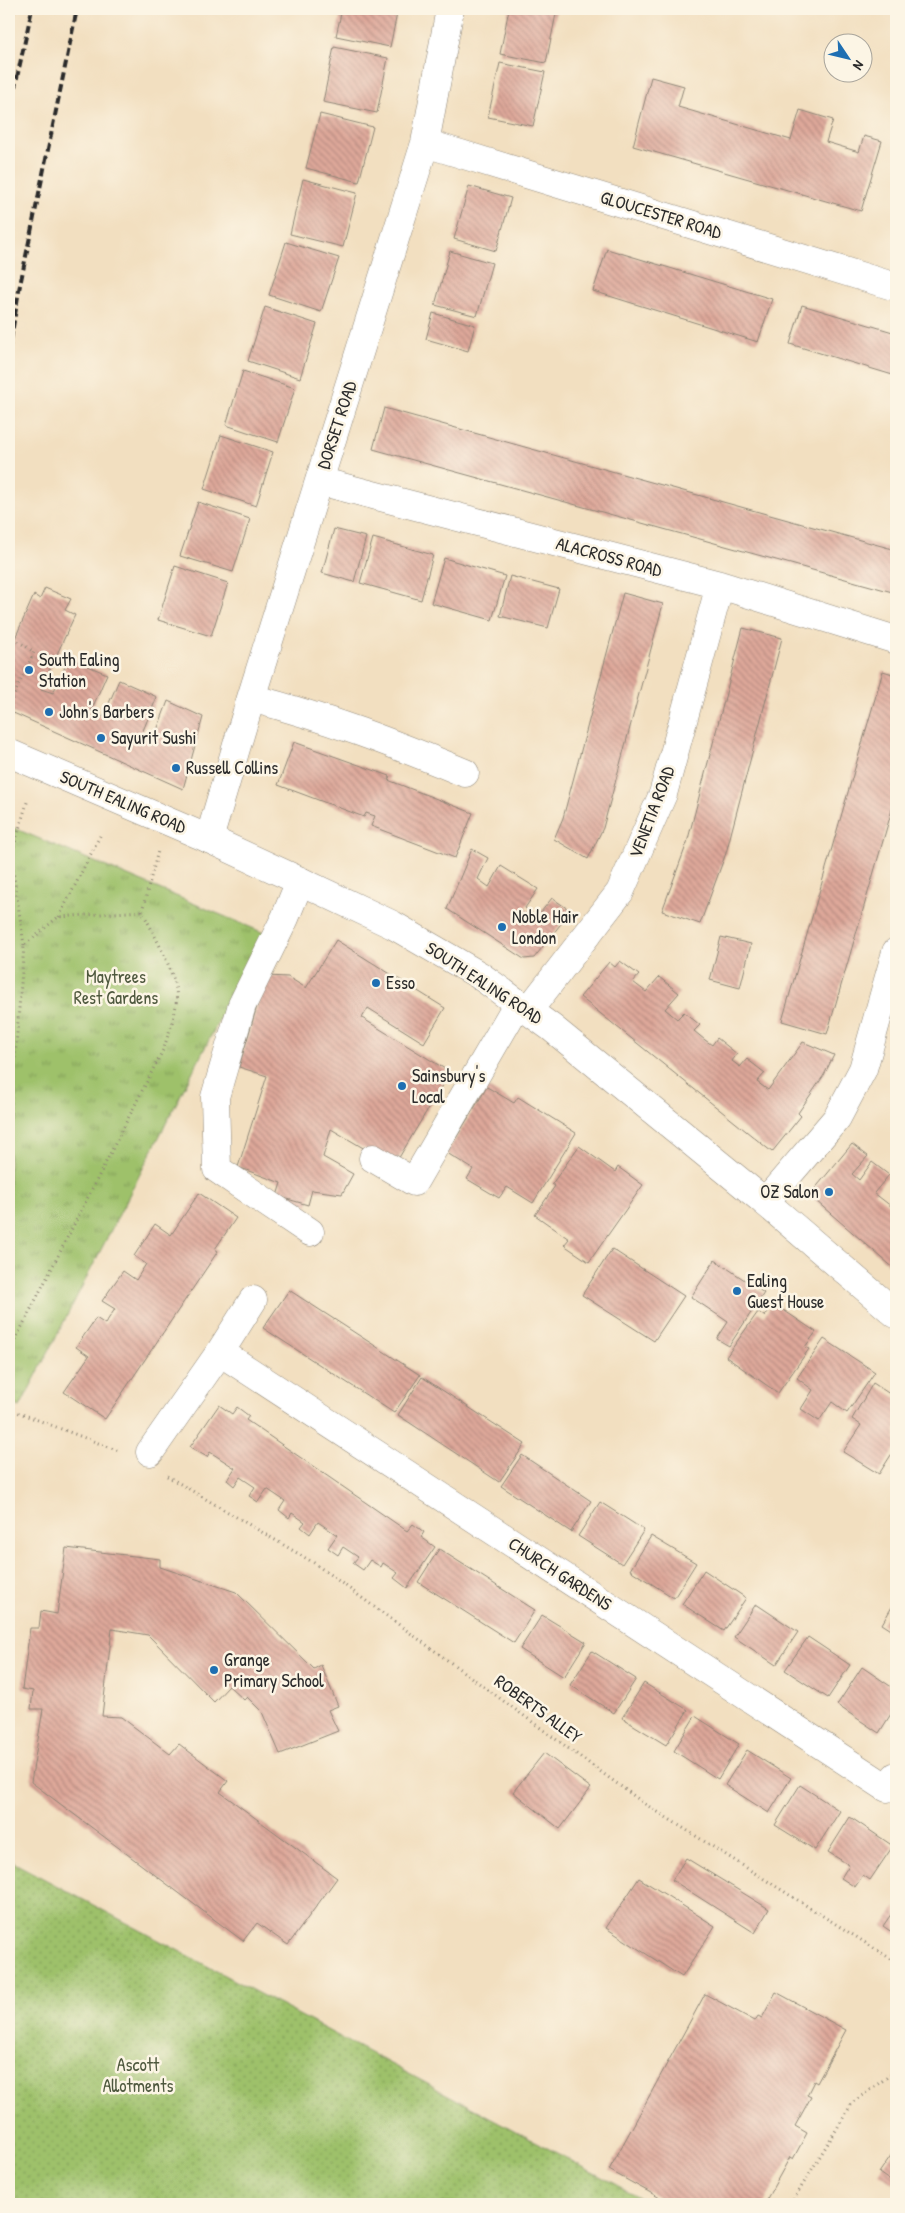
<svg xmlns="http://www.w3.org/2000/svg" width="905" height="2213" viewBox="0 0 905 2213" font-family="'Patrick Hand',sans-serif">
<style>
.park{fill:url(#park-tufts);stroke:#64764b}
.garden{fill:url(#garden-dots);stroke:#64764b}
.building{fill:url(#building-back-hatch)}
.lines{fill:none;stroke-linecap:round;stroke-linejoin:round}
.minor-casing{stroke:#8e8576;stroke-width:29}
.major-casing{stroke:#8e8576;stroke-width:29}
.path{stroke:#8e8576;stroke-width:3;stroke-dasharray:1 4;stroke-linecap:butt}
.minor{stroke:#fff;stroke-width:28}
.major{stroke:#fff;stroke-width:28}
.rail{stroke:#2b2b2b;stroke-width:4;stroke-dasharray:8 4;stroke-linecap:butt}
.poi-dot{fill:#1f6fb2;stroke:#fcf5e5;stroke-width:2}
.labels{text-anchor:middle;stroke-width:5;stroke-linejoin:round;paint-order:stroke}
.street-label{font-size:18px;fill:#2b2b2b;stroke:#fcf5e5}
.poi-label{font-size:18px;fill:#2b2b2b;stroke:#fcf5e5;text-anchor:start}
.park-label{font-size:18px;fill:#4e583e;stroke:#fcf5e5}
</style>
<defs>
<pattern id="park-tufts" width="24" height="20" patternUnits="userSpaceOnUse" patternTransform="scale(1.25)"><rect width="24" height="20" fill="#9ec16b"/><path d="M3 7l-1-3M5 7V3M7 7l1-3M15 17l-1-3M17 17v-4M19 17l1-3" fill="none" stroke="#819d58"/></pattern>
<pattern id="garden-dots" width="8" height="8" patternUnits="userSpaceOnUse" patternTransform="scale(1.25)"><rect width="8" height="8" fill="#9ec16b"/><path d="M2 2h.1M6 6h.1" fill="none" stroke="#819d58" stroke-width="1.8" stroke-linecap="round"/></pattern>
<pattern id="building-back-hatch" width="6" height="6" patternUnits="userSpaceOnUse" patternTransform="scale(1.25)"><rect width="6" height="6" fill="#dea89a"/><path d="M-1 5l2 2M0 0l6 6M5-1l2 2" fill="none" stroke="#b4897e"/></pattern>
</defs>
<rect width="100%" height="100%" fill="#fcf5e5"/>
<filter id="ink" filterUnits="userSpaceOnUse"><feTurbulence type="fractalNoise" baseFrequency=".02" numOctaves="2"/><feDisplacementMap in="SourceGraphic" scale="10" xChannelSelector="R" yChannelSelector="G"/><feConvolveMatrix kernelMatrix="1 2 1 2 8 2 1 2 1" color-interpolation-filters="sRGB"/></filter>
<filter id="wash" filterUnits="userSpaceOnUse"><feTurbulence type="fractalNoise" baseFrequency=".0096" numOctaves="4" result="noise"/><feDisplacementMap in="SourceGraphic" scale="20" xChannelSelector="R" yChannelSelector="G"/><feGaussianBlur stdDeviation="1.12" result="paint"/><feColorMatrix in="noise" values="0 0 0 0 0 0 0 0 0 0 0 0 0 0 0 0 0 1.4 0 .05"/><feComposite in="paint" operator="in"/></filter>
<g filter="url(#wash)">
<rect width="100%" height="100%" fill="#f2dfc0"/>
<path class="park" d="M9,826l255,107 -244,474 -11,-5z"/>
<path class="garden" d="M9,1860l643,344h-643z"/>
<g id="blocks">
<path class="building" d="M342,9h56l-8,38 -54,-11z
M509,9h48l-11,54 -46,-9z
M334,47l54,11 -11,55 -54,-11z
M500,63l45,9 -12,54 -45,-9z
M651,77l33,9 -6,21 113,33 9,-30 33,10 -7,22 33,10 5,-16 18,5 -21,70 -228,-65z
M320,114l53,13 -14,55 -53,-14z
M303,179l54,14 -14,54 -53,-13z
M469,186l42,12 -15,53 -42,-12z
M286,242l53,16 -18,54 -52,-17z
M607,249l165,50 -14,43 -165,-51z
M450,251l42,12 -15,53 -42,-11z
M802,305l94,28v43l-106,-32z
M265,307l52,17 -17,54 -52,-17z
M433,313l42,12 -7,26 -42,-12z
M243,371l52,17 -17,54 -52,-17z
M384,408l512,142v43l-523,-144z
M221,435l52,17 -17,54 -52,-17z
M198,502l52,17 -17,53 -53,-16z
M334,529l32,8 -12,45 -32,-9z
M373,538l60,17 -12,45 -61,-17z
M444,558l61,18 -13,44 -61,-17z
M175,566l53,17 -17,53 -53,-16z
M510,576l49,13 -11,39 -48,-12z
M45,588l26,11 -6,11 10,5 -34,74 12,4 16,-35 38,16 -16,37 12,6 16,-37 38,17 -15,36 12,5 14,-37 35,16 -20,72 -174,-78v-59l25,-57 6,4z
M623,593l40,11 -60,224 -15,31 -34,-20 9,-21z
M743,628l39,10 -56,215 -26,71 -38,-13 25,-68z
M883,671l13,4v121l-69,238 -45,-13z
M294,742l96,34 -2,4 85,33 -18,45 -84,-32 4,-10 -9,-3 -2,4 -86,-32z
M472,849l16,9 -10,21 11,8 12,-21 37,23 -13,19 12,9 15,-19 19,13 -37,47 -10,1 -77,-50z
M721,937l30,7 -11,44 -30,-8z
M336,940l109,68 -21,35 -56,-35 -6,10 88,54 -56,94 -63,-37 -8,28 30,17 -11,20 -30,-4 -4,15 -31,-9 4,-13 -43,-16 29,-91 -28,-9 27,-91 22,1 18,11z
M620,961l19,14 -6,7 13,10 13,-15 20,16 -14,16 12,10 7,-7 16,13 -6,6 11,9 7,5 5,-7 20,16 -5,7 8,6 7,-8 18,14 -8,9 11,8 35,-48 31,13 -10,20 -26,38 3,3 -29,36 -192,-155 29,-35 6,5z
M487,1087l27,16 4,-6 58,36 -43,70 -26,-16 -8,11 -32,-19 6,-10 -26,-16z
M852,1144l16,12 -16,18 7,6 13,-18 17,13 -15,18 22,17v60l-80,-69 -3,-10z
M579,1146l36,26 3,-5 25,18 -54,77 -25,-17 5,-6 -34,-24 20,-29 -3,-2z
M199,1193l37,25 -21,31 3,2 -113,168 -41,-27 25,-36 -13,-9 20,-29 9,6 10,-15 -13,-8 21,-30 13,9 10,-16 -12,-8 21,-32 16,11z
M612,1249l72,47 -30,45 -72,-46z
M715,1260l49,33 -35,53 -12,-7 11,-17 -37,-25z
M289,1290l131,85 -26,38 -131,-85z
M773,1303l43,29 -11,15 4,2 -31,44 -52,-36 32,-45 6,4z
M824,1339l51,33 -28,41 -15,-11 -13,19 -18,-12 12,-19 -16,-12z
M422,1377l103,67 -26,38 -101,-67z
M873,1383l23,15v49l-17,27 -36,-22 18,-27 -9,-6z
M219,1405l13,9 5,-7 12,9 -3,4 161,111 6,-7 11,8 -3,5 14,10 -28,41 -13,-10 4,-5 -15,-10 -2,4 -11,-7 -7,10 -10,-7 5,-6 -15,-10 -5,8 -10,-7 9,-13 -19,-13 -8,12 -9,-7 4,-5 -13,-9 -3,5 -10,-8 6,-9 -18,-12 -9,13 -9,-6 6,-9 -15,-10 -6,9 -7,-6 8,-12 -25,-16 -3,5 -17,-10z
M522,1455l69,46 -20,31 -70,-46z
M600,1502l44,28 -22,34 -44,-28z
M651,1536l45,27 -22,35 -44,-28z
M66,1548l94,11v8l76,25 78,77 7,-4 17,41 -10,4 10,21 -58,23 -18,-42 -15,-15 -3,3 -15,-14 -15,16 -66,-67 -36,-6 -10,87 19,1 49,37 9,-10 49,37 -8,11 117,86 -49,67 -31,-22 -14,18 -212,-159 12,-73h-12l2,-18 -11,-2 8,-61h9l2,-17 16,3z
M439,1549l96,61 -21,33 -96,-61z
M704,1570l42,28 -22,33 -42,-27z
M896,1600v33l-14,-9z
M756,1604l42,28 -22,33 -42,-28z
M542,1615l44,27 -22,35 -44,-28z
M808,1637l42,28 -22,33 -43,-28z
M592,1651l44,28 -22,34 -44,-28z
M862,1667l34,23v16l-17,27 -42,-28z
M644,1683l44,27 -22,35 -44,-27z
M695,1716l44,28 -21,35 -44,-28z
M747,1750l44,28 -22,35 -44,-28z
M544,1753l47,35 -31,41 -47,-37z
M800,1785l40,26 -25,39 -40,-25z
M850,1817l43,29 -23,34 -7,-5 -8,12 -14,-9 8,-13 -21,-13z
M686,1858l83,51 -14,24 -83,-53z
M639,1878l76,48 -33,51 -76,-49z
M896,1907v28l-13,-9z
M776,1992l70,38 -29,53 -3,-2 -7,14 4,2 -16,29 12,7 -14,26 -3,-2 -26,47h-93l-62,-34 96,-176 50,27 3,-5 4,2z
M896,2148v37l-17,-12z"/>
</g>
</g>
<g filter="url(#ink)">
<use href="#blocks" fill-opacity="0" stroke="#8e8576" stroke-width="1"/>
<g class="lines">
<defs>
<path id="minor" d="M425,143l471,144
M319,481l401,104 176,55
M251,698c74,19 144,46 214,75
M209,839l42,-141 174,-555 25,-134
M300,881l-15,37 -43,87 -27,92 2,72 93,63
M528,1011l92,-119 43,-98 57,-209
M373,1158l41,24 104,-179
M765,1202l72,-84 26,-49 33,-117
M220,1352l33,-52
M150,1452l70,-100 667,436 9,-12"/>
<path id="major" d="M9,753l200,86 91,42 93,44 86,50 73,53 213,174 131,112"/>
</defs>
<use href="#minor" class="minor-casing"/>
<use href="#major" class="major-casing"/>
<path class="path" d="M9,637l6,2 19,13 -25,54
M142,911l16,-60
M59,917l42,-83
M24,945l-13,-89 17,-57
M9,1133l15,-187 34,-29 84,-6c10,19 31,58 34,79 3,18 -7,41 -12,58l-155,304
M9,1409l110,42
M167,1476l147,87 331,241 251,158
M791,2204l62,-102 43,-31"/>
<use href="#minor" class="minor"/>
<use href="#major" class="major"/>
<path class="rail" d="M9,32l5,-23
M9,114l23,-105
M9,352l10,-62 58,-281"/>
</g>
</g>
<g class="poi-dot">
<circle cx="29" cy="670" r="5"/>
<circle cx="49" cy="712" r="5"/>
<circle cx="101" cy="738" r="5"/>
<circle cx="176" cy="768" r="5"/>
<circle cx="502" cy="927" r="5"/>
<circle cx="376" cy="983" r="5"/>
<circle cx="402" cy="1086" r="5"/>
<circle cx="829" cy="1192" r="5"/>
<circle cx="737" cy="1291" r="5"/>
<circle cx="214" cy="1670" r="5"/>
</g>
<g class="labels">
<g class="street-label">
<text transform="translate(661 215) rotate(17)" y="6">GLOUCESTER ROAD</text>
<text transform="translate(337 425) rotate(-72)" y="6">DORSET ROAD</text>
<text transform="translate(609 557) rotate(15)" y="6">ALACROSS ROAD</text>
<text transform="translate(123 802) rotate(23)" y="6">SOUTH EALING ROAD</text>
<text transform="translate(652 812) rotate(-69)" y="6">VENETIA ROAD</text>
<text transform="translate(484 983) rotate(33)" y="6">SOUTH EALING ROAD</text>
<text transform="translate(560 1574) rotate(33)" y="6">CHURCH GARDENS</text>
<text transform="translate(538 1709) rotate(36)" y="6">ROBERTS ALLEY</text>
</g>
<g class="poi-label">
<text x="39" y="666">South Ealing<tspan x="39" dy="21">Station</tspan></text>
<text x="59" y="718">John's Barbers</text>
<text x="111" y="744">Sayurit Sushi</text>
<text x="186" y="774">Russell Collins</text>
<text x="512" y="923">Noble Hair<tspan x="512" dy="21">London</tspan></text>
<text x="386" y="989">Esso</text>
<text x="412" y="1082">Sainsbury's<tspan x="412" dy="21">Local</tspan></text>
<text x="819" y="1198" text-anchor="end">OZ Salon</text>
<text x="747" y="1287">Ealing<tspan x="747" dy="21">Guest House</tspan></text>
<text x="224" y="1666">Grange<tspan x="224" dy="21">Primary School</tspan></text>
</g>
<g class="park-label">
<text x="116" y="983">Maytrees<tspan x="116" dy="21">Rest Gardens</tspan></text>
<text x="138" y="2071">Ascott<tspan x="138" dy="21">Allotments</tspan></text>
</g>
</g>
<rect width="905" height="2213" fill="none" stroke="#fcf5e5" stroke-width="30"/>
<g transform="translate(848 58) rotate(125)"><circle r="24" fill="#fcf5e5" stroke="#a8a49b"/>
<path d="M0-4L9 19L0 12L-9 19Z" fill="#1f6fb2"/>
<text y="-8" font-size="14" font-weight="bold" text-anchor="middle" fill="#2b2b2b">N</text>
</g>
</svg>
